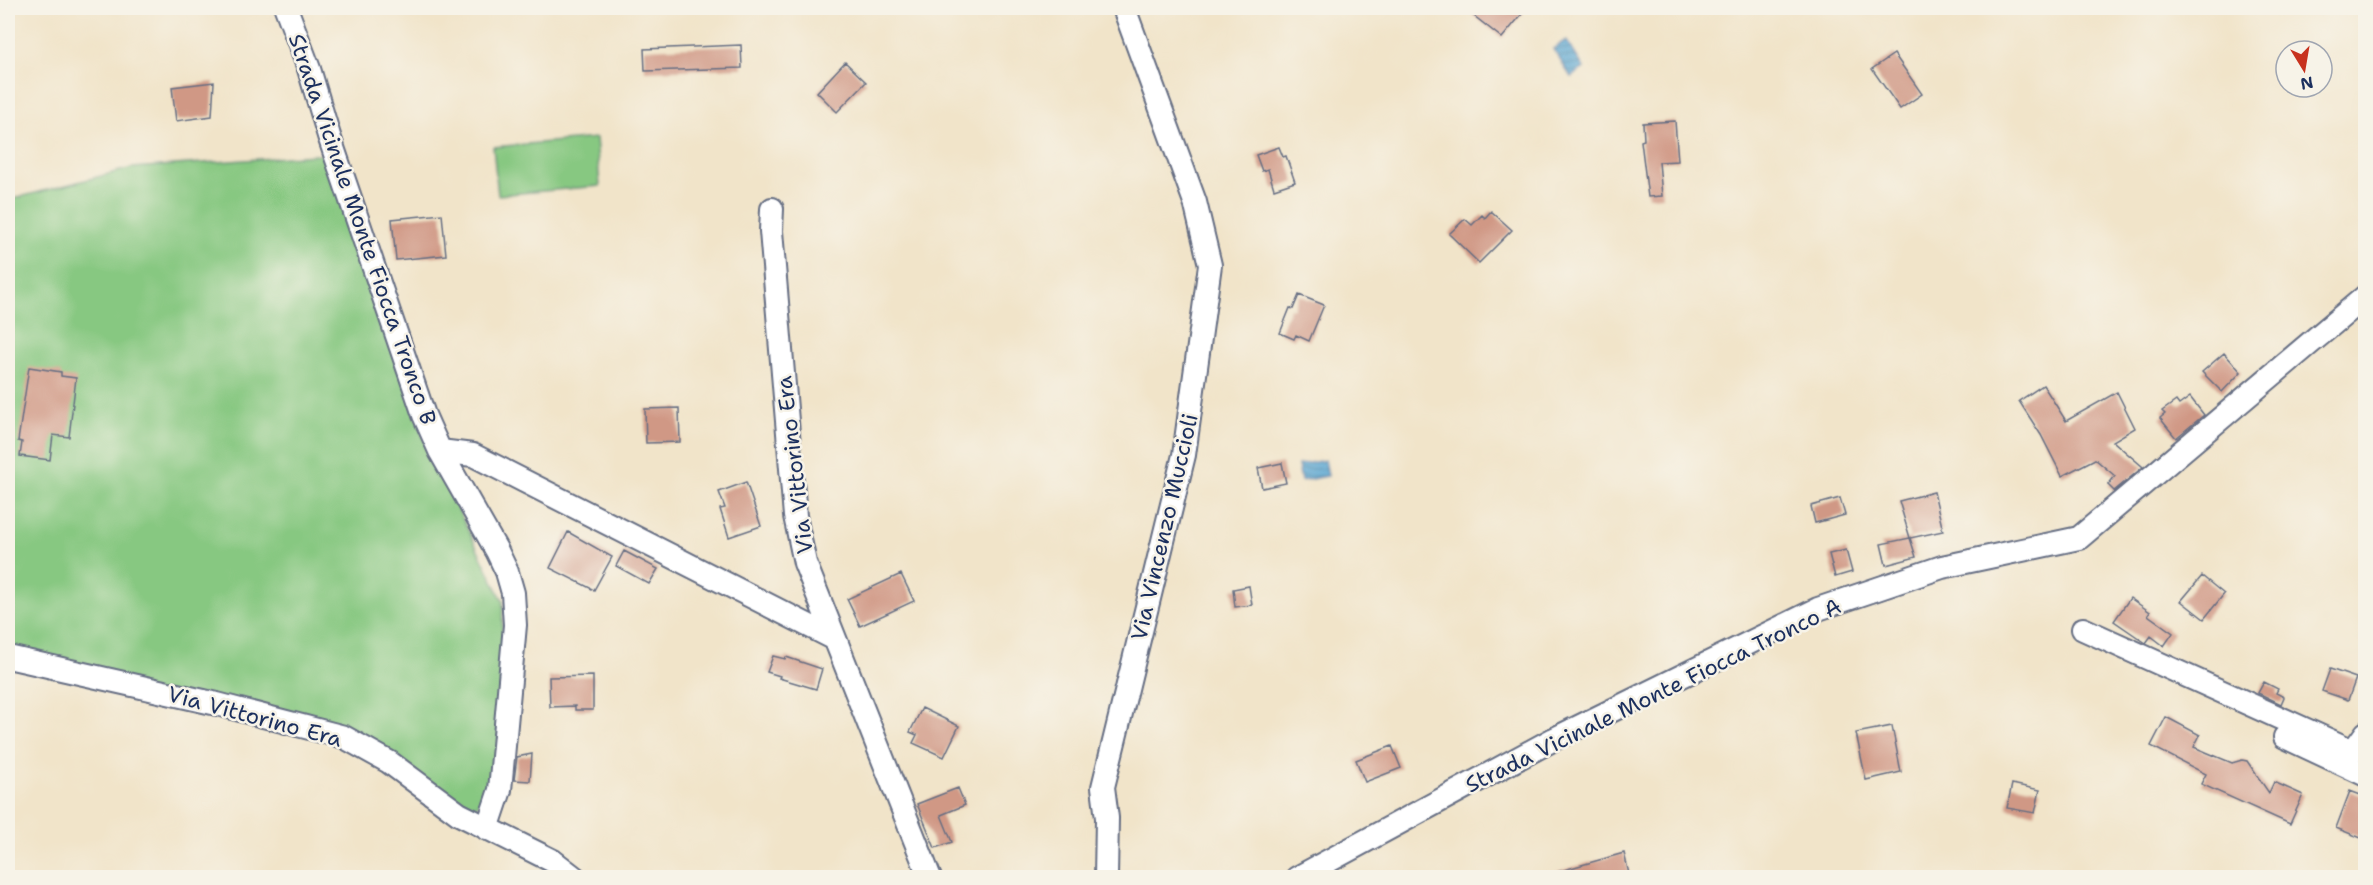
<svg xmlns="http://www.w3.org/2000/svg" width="2373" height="885" viewBox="0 0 2373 885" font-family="'Shantell Sans',sans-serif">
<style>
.garden{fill:#87c881;stroke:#517c70;stroke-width:1.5}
.water{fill:url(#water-rules);stroke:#3a6a98;stroke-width:1.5}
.building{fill:#d09885}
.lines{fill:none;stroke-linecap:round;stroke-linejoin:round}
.minor-casing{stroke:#666e83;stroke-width:26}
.minor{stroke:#fff;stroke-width:22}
.labels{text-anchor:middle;stroke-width:5;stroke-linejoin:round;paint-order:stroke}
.street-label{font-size:22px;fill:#1b2f5e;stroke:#f7f3e8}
</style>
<defs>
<pattern id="water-rules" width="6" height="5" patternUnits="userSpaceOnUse" patternTransform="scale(1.5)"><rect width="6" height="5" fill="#58a5d1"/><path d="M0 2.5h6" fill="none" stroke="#4887ad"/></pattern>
</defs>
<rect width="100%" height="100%" fill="#f7f3e8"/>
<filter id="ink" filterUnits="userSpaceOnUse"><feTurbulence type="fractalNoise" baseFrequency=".0167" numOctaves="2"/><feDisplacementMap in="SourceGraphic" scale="12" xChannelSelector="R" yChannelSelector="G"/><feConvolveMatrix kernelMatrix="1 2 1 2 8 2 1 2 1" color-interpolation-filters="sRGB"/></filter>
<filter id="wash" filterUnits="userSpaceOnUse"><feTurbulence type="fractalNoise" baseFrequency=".008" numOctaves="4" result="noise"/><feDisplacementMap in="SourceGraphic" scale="24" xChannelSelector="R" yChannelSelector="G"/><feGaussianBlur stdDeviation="1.35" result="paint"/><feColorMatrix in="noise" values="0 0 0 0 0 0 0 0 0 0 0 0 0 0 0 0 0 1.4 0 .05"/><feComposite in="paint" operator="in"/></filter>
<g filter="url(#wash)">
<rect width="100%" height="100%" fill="#f1e4c9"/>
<path class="garden" d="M596,138l4,48 -102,9 -5,-48z
M329,154l96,288 78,159 -5,181 -29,32 -133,-79 -328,-74v-461l124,-32z"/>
<path class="water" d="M1566,40l18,28 -13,9 -18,-28z
M1325,460l3,16 -27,5 -3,-16z"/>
<g id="blocks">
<path class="building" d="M1464,8h63l-25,30z
M741,45l1,23 -97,3 -1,-22z
M1894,54l28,40 -22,15 -28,-40z
M845,62l21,20 -29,30 -20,-20z
M214,82l-2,34 -36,5 -4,-34z
M1675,121l3,40 -19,1 3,34 -14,1 -7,-56 3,-1 -1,-17z
M1279,147l4,10 3,-1 9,26 -21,7 -6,-20 -6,2 -6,-16z
M1491,211l21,19 -33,33 -30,-29 16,-15 7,6 10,-10 3,3z
M442,214l4,41 -50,5 -4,-41z
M1299,295l25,10 -15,36 -13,-6 -2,4 -14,-6 10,-25 3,1z
M2224,353l17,19 -19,20 -20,-20z
M29,367l32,5v4l15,2 -7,59 -16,-2 -3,25 -30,-4 2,-14 -4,-1z
M2043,385l23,36 51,-29 18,36 -22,13 30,26 -29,24 -6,-6 7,-9 -20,-17 -33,17 -21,-41 -22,-34z
M2190,397l14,18 -28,23 -16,-20 5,-4 -3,-3 14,-10 3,4z
M679,408l1,34 -34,1 -1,-34z
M1282,463l4,20 -24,5 -4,-20z
M746,482l15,44 -32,11 -9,-28 5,-1 -6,-16z
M1934,492l9,39 -33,7 6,19 -30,8 -5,-21 29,-6 -11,-37z
M1840,498l5,17 -30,8 -4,-17z
M568,532l44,25 -18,33 -44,-22z
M1846,550l6,22 -17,5 -6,-23z
M624,551l34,18 -9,15 -33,-18z
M901,574l13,27 -54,25 -13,-27z
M2202,576l22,18 -20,25 -23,-18z
M1249,586l3,19 -17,2 -2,-18z
M2130,598l20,14 -2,3 25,18 -9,13 -13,-10 -5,7 -3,-2 -29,-20z
M773,656l12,3 1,-2 36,12 -6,20 -37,-11 1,-2 -13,-4z
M2330,669l26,9 -8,22 -26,-9z
M593,676v34h-18v-4l-25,1 -1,-30z
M2264,682l14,7 -2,4 8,4 -3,7 -23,-11z
M922,708l37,18 -15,31 -31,-14 4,-8 -7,-3z
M2166,717l34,18 -6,12 38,16 10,-3 5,1 22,32 5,-11 29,13 -13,29 -89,-40 5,-10 -55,-28z
M1892,726l9,46 -35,8 -10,-47z
M1392,746l9,22 -36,14 -9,-22z
M532,754l-2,27 -16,-1 3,-23z
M2012,784l28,6 -5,23 -28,-5z
M958,788l7,17 -24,10 11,27 -17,6 -18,-44z
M2350,791l16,6v43l-30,-12z
M1624,853l6,25h-77v-5z"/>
</g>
</g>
<g filter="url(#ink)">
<use href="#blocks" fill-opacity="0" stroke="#666e83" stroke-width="1.5"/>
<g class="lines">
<defs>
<path id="minor" d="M286,8l23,61 20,67 95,279 16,36 57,100 10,21 6,21 2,32 -15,165 -13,39
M772,209l-1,22 24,285 10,47 125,315
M440,451l33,4 362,184
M2083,629l270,122 13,-18
M8,657l209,47 127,33 45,25 70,52 94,47 22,17
M2285,737l81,38
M1106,878l1,-60 -4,-31 81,-332 26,-190 -15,-63 -71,-194
M1297,878l257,-139 264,-130 124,-42 137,-29 287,-242"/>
</defs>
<use href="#minor" class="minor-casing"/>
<use href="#minor" class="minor"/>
</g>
</g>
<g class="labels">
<g class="street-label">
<text transform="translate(363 229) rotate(71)" y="8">Strada Vicinale Monte Fiocca Tronco B</text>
<text transform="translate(794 465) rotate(-97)" y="8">Via Vittorino Era</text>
<text transform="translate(1164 527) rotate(-77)" y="8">Via Vincenzo Muccioli</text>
<text transform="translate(1653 695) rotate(-26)" y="8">Strada Vicinale Monte Fiocca Tronco A</text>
<text transform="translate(255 716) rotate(15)" y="8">Via Vittorino Era</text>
</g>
</g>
<rect width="2373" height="885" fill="none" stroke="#f7f3e8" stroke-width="30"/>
<g transform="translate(2304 69) rotate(169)"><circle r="28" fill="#f7f3e8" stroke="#9fa5b1" stroke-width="1.5"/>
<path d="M0-4.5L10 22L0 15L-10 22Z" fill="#c8321e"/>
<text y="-9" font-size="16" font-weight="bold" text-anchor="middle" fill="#1b2f5e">N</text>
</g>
</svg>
